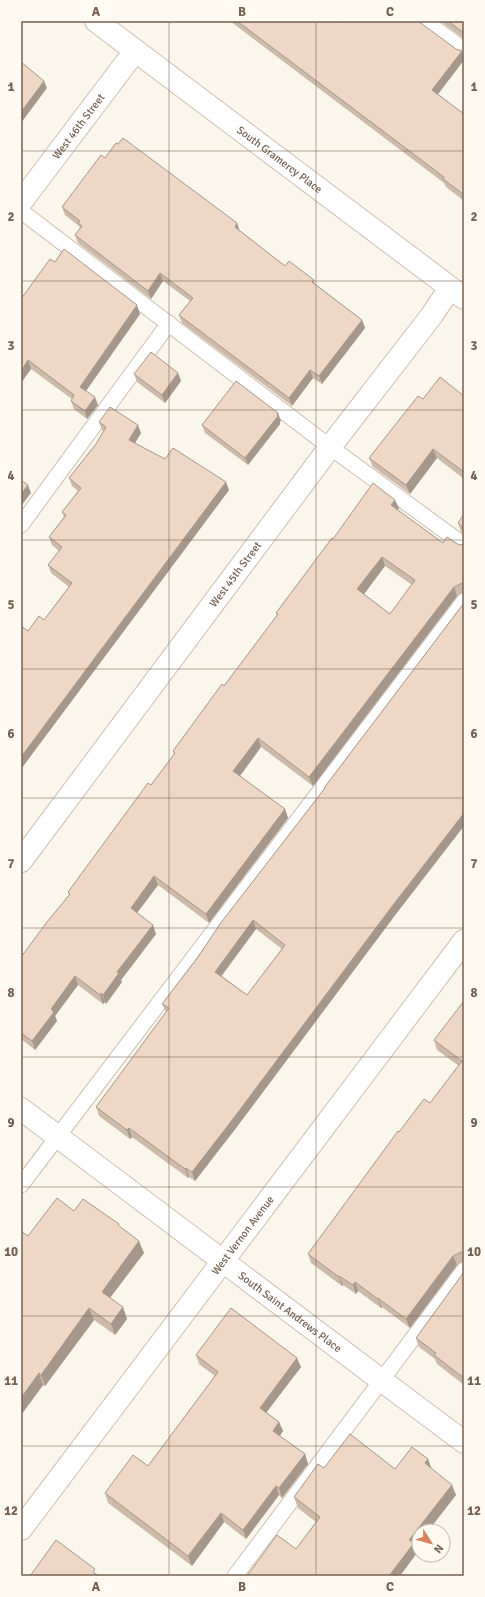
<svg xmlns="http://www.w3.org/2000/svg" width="485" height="1597" viewBox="0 0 485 1597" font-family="Signika,sans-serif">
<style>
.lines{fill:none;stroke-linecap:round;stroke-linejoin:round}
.service-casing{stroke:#cdbfb2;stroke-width:17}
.minor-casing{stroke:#cdbfb2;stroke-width:24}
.tertiary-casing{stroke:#cdbfb2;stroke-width:24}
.secondary-casing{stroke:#cfc0af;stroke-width:24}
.service{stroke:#fff;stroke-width:15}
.minor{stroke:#fff;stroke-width:22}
.tertiary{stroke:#fff;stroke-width:22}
.secondary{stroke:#fff;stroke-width:22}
.wall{fill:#cdbaa9;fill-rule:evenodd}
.shaded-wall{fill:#a7978a}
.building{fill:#eed8c5;stroke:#a7978a;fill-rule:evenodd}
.grid{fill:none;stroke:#746050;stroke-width:1;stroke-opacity:0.55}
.labels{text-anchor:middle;stroke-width:3.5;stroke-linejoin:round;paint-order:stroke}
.street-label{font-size:11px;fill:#746050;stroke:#fefaf1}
.neatline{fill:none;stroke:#746050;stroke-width:1.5}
.grid-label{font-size:13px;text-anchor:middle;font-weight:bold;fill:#746050}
</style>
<rect width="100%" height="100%" fill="#fbf6eb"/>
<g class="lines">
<defs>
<path id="service" d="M425,21l39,29
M21,211l309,236 134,98
M21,525l148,-202
M21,1185l443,-584
M235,1576l229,-306"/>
<g id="minor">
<path id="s1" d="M21,202l114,-151"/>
<path id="s2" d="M21,861l309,-414 102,-132 18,-27"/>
<path id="s3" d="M21,1109l360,271 83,62"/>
</g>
<g id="tertiary">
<path id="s4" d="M96,21l368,277"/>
</g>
<g id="secondary">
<path id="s5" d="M21,1529l443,-588"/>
</g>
</defs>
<use href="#service" class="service-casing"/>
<use href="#minor" class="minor-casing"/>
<use href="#tertiary" class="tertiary-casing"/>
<use href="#secondary" class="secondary-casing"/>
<use href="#service" class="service"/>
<use href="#minor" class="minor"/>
<use href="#tertiary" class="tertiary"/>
<use href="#secondary" class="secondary"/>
</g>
<path class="wall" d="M230,21h112l2,1 120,35v3l-26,34 26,20v87l-18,-14 -2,-4z
M440,21h24v18z
M105,158l132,65 2,7 46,36 29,14 1,4 47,36 3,8 -43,56 -9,-6 -21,28 -110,-83 -3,-8 11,-14 -27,-20 -12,18 -73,-56 -3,-8 5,-7 -1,-2 -14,-11 -3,-8z
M55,262l85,52 -54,77 12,14 -11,14 -13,-10 -3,-8 1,-2 -41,-30 -10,14z
M178,373l3,8 -16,22 -28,-21 -3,-8z
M464,396v83l-27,-21 -27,36 -37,-27 -4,-9 54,-59z
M281,421l-1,1v2l-32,41 -43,-32 -3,-8z
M99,422l42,11 -6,10 30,16 64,31 -208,279v-143l7,5 16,-11 25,-33 -18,-14 -3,-8 11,-14 -7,-6 -3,-8 15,-20 -2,-5 16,-21 -6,-5 -3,-8 27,-34 8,-13 -2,-1z
M399,508l-1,2 45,33 16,2 5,-1v48l-7,4 -144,190 -52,-39 -21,29 45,33 3,9 -79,105 -51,-38 -21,28 19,21 -35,46 1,2 -16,22 -1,-2 -2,2 -25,-19 -23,31 2,5 -22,29 -14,-11v-82l48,-62 -1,-3 106,-137 -1,-4 51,-65 53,-70 -1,-3 57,-74zM385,566l27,19 -22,29 -26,-20z
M464,514v20l-3,-2 -3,-9z
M464,603l-71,315 -157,210 -41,53 -6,-4 -1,1 -56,-41 -2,2 -31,-23 -3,-9 70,-95 -4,-8 162,-215v-1zM256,929l26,20 -35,46 -25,-19z
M464,1001v260l-7,4 -47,63 -28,-21 -1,1 -23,-17 -2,3 -13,-9 -1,1 -31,-23 -3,-9 91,-122 31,-29 29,-37 -22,-16 -3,-10z
M74,1211l46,16 24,26 -34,45 17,21 -12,16 -21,-15 -49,66 -2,-1 -22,30v-184l7,5z
M464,1272v113l-27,-21 -2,-5 -16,-12 -3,-9z
M196,1355l105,12 -35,45 13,10 4,9 -3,5 25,18 3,10 -26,34 -3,-3 -33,44 -22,-17 -32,44 -84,-63 -3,-10 43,-27 67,-90 -16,-12z
M428,1459l3,9 25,27 -28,36h-9l-4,17 2,5 -121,-4 20,-27 -18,-14 -4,-11 30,-29 71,1z"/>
<path class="shaded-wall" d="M462,51l2,6v3l-29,38 -3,-8z
M44,81l3,7 -26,35v-11z
M237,223l3,9 -5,-5z
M160,273l3,8 -12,18 -3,-8z
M137,305l3,9 -57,81 -3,-8z
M362,320l3,8 -43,56 -3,-8z
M28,360l3,9 -10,14v-12z
M310,370l3,8 -21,28 -3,-8z
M178,373l3,8 -16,22 -3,-8z
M95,397l3,8 -11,14 -2,-8z
M278,413l3,8 -1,1v2l-32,41 -3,-7z
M138,425l3,8 -9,15 -3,-8z
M433,449l4,9 -27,36 -4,-9z
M226,482l3,8 -208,279v-12z
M28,485l3,8 -10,13v-12z
M395,500l4,8 -4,6 -4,-9z
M382,557l3,9 -24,32 -4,-9z
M454,587l3,9 -144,190 -4,-9z
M258,738l3,9 -24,33 -4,-9z
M285,809l3,9 -79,105 -3,-9z
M464,813v13l-71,92 -157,210 -41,53 -3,-9 198,-263z
M154,876l4,9 -24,32 -3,-9z
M253,920l3,9 -38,51 -3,-8z
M153,925l3,9 -35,46 1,2 -16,22 -3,-9 14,-23z
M75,976l3,9 -23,31 2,5 -22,29 -3,-9 19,-32z
M101,993l4,9 -2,2 -3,-9z
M129,1128l3,9 -2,2 -3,-9z
M186,1168l3,9 -1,1 -3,-9z
M139,1241l5,12 -38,50 -4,-11z
M453,1256l4,9 -47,63 -4,-9z
M339,1276l4,9 -1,1 -3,-9z
M355,1282l3,9 -2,3 -3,-9z
M378,1298l4,9 -1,1 -3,-9z
M123,1307l4,12 -12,16 -4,-11z
M89,1308l5,12 -49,66 -4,-11z
M297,1358l4,9 -38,50 -3,-9z
M39,1373l4,12 -22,30v-17z
M279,1422l4,9 -6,9 -4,-9z
M305,1454l3,10 -26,34 -3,-10z
M428,1459l4,11 -7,-7z
M452,1485l4,10 -28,36h-9v12l-4,5 2,5 -17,23h-11l20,-36z
M276,1486l3,9 -33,44 -3,-9z
M221,1513l3,9 -32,44 -4,-10z"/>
<path class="building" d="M237,21h105l2,1 1,-1h73l38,28 6,2 -30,39 32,24v79l-1,1 -20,-15 1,-2z
M448,21h16v12z
M21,62l23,19 -23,31z
M123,138l114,85 -2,4 50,39 4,-5 25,19 -2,2 50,38 -43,56 -9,-6 -21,28 -110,-83 14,-17 -33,-25 -12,18 -73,-56 7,-9 -4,-3 2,-2 -18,-14 39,-52 4,3 11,-15 2,1z
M64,249l73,56 -57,82 15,10 -10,14 -14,-10 3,-6 -46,-35 -7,11v-72l29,-40 5,3z
M151,352l27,21 -16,22 -28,-21z
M440,377l24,19v76l-31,-23 -27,36 -37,-27 49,-62 5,3z
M236,381l42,32 -1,2 1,1 -33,42 -43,-33z
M110,407l28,18 -9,15 36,19 8,-11 53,34 -205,275v-131l7,5 11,-15 5,4 28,-37 -24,-18 14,-18 -13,-10 17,-22 -4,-3 19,-24 -12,-10 27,-34 10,-17 -7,-5z
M21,480l7,5 -7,9z
M373,483l22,17 -4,5 52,38 4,-6 12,8 5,-1v40l-2,-1 -8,4 -145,190 -51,-39 -25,33 52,38 -79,105 -52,-38 -23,32 22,17 -36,47 2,1 -16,22 -2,-2 -1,2 -25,-19 -24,33 2,1 -1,1 2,1 -22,29 -11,-8v-76l26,-35 23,-28 -2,-2 80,-109 3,2 24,-32 -2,-2 49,-67 2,2 54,-72 -2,-1 56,-75 1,1zM382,557l33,23 -25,34 -33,-25z
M464,514v14l-6,-5z
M464,603v210l-74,96 -157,210 -41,53 -6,-4 -1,1 -56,-41 -2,2 -31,-23 73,-99 -7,-4 36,-47 22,-33 105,-136h-1zM253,920l32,25 -38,50 -32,-23z
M464,1001v146l-1,2 1,1v103l-3,-1 -8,4 -47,63 -28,-21v1l-23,-17 -2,3 -14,-9v1l-31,-23 90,-123 1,1 25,-33 6,4 32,-42 -28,-21z
M57,1198l17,13 9,-12 36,25 -1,1 21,16 -37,51 21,15 -12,17 -22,-16 -48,67 -2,-2 -18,25v-167l7,5z
M464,1272v106l-30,-23 2,-2 -20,-15z
M231,1308l66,50 -37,50 19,14 -6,9 32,23 -26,34 -3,-2 -33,44 -22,-17 -33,43 -83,-63 28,-38 15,11 70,-94 -22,-17z
M350,1434l45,35 17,-22 16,12 -3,4 27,22 -43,55 5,3 -25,33h-142l30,-41 19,14 24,-32 -26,-20 24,-33 6,4z
M56,1540l39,29 -2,3 6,4h-69z"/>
<path class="grid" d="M169,21v1555M316,21v1555M21,151h443M21,281h443M21,410h443M21,540h443M21,669h443M21,798h443M21,928h443M21,1057h443M21,1187h443M21,1316h443M21,1446h443"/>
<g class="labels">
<g class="street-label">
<text dy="4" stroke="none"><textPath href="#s1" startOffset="95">West 46th Street</textPath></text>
<text dy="4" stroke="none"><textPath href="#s4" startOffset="230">South Gramercy Place</textPath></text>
<text dy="4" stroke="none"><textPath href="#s2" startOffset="358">West 45th Street</textPath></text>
<text dy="4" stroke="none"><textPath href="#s5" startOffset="368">West Vernon Avenue</textPath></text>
<text dy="4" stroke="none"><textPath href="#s3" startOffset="337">South Saint Andrews Place</textPath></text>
</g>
</g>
<rect width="485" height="1597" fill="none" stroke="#fefaf1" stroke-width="44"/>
<g transform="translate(431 1543) rotate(127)"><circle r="19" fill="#fefaf1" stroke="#c7bcb1"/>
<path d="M0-3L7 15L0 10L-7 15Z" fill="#d9815c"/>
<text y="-6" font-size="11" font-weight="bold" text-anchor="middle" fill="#746050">N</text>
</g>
<rect x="22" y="22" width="441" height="1553" class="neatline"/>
<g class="grid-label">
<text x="96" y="16">A</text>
<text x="242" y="16">B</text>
<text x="390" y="16">C</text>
<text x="11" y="91">1</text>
<text x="474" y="91">1</text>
<text x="11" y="221">2</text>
<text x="474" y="221">2</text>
<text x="11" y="350">3</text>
<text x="474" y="350">3</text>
<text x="11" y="480">4</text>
<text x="474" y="480">4</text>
<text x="11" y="609">5</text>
<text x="474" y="609">5</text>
<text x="11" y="738">6</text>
<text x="474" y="738">6</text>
<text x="11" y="868">7</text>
<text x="474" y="868">7</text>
<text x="11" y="997">8</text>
<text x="474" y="997">8</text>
<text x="11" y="1127">9</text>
<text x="474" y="1127">9</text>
<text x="11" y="1256">10</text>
<text x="474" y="1256">10</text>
<text x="11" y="1385">11</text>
<text x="474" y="1385">11</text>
<text x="11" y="1515">12</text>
<text x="474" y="1515">12</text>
<text x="96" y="1591">A</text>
<text x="242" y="1591">B</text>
<text x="390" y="1591">C</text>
</g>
</svg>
